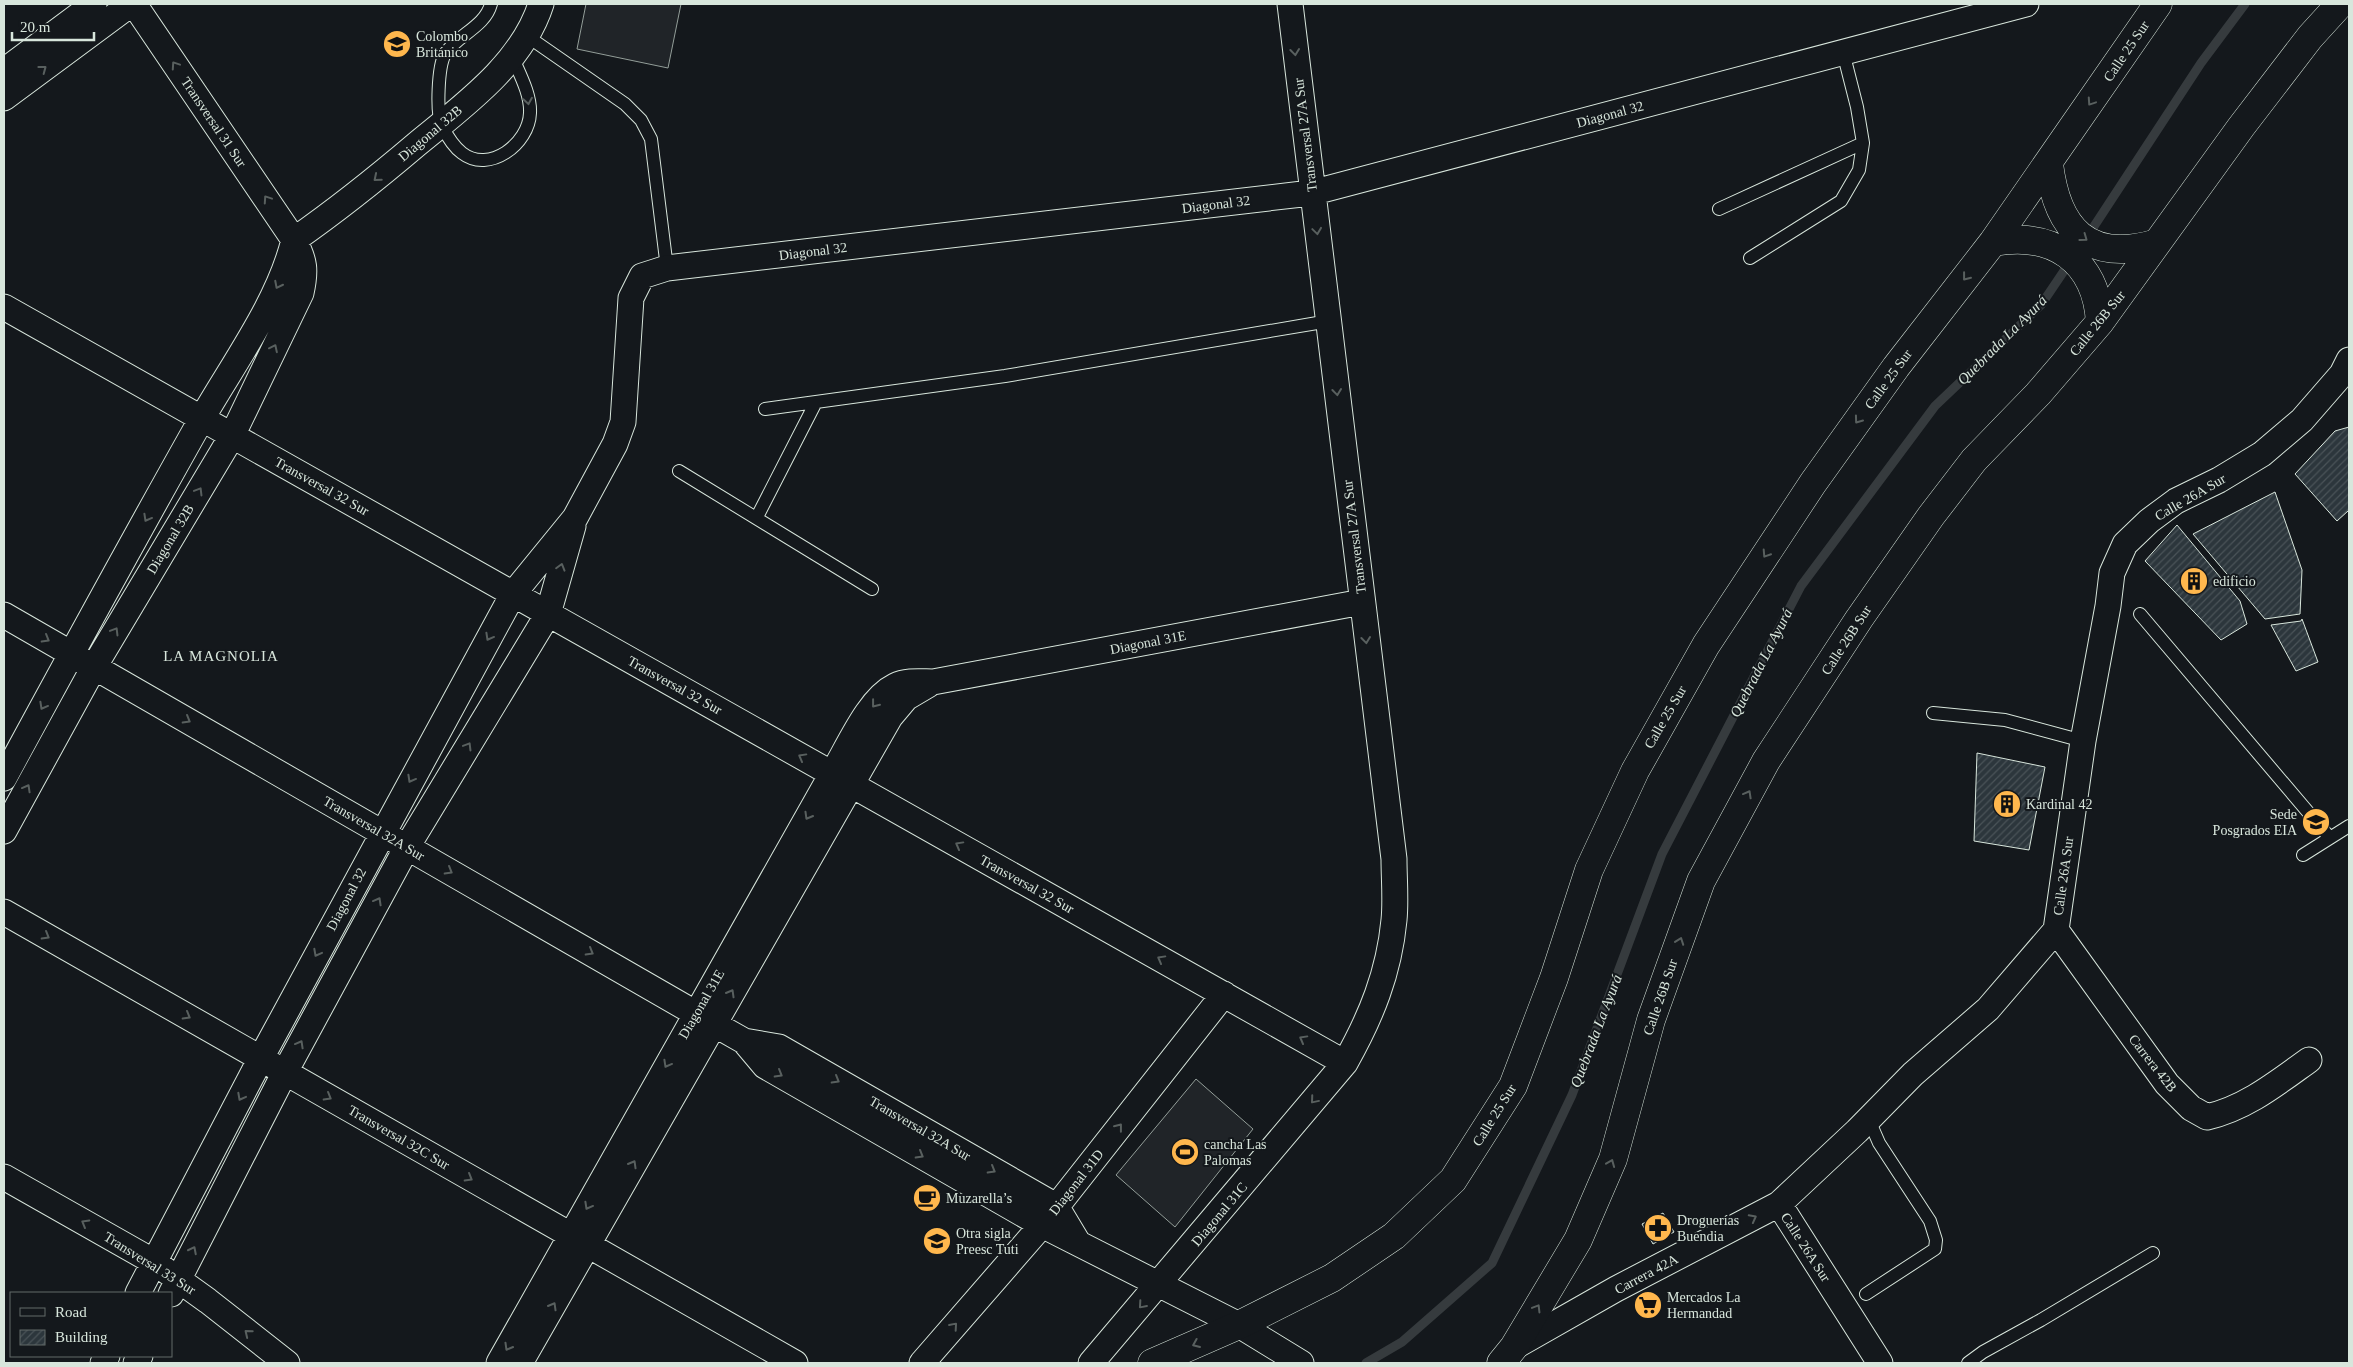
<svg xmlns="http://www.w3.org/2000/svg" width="2353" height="1367" viewBox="0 0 2353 1367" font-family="'Times New Roman',serif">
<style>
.pitch{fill:#202428;stroke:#939e99}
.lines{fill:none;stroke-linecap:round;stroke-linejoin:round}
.stream{stroke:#363b3e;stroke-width:9}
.building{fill:url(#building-hatch);stroke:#d8e6dc}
.lane-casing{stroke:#d8e6dc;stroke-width:14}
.street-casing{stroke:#d8e6dc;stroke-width:27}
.secondary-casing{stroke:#d8e6dc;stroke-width:29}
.lane{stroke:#14181c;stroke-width:12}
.street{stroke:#14181c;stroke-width:25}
.secondary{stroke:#14181c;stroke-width:28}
.oneway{stroke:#59605f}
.labels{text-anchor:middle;stroke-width:4;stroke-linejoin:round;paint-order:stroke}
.poi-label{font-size:14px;fill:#d8e6dc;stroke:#14181c;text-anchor:start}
.street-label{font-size:14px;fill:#d8e6dc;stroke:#14181c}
.water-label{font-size:15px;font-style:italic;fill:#d8e6dc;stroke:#14181c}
.neighbourhood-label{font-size:15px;letter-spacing:1px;fill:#d8e6dc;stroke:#14181c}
</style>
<defs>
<pattern id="building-hatch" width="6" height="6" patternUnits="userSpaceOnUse" patternTransform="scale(1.25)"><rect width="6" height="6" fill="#2c363c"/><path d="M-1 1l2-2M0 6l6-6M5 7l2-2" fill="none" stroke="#4a5358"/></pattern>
</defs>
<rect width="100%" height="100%" fill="#14181c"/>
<path class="pitch" d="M586,4h95l-13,64 -91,-19z
M1196,1079l57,50 -78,98 -59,-52z"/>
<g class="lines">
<path class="stream" d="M2087,237l114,-174 44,-59
M1366,1363l36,-21 90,-79 80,-168 90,-241 139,-268 134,-180 106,-101 29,-43"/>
</g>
<path class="building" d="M2349,427v85l-1,-1 -11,10 -42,-47 40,-43z
M2275,492l27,78 -2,44 -35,5 -72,-85z
M2177,525l63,76 7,23 -26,16 -76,-79z
M2302,619l16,43 -22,9 -25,-46 30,-4z
M1977,753l68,14 -16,83 -55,-9z
M1663,1213l11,19 -21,12 -11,-20z"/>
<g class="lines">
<defs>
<path id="lane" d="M491,4c-6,23 -34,31 -46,50 -7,12 -9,59 -3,72 4,8 12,21 20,27 27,21 67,-9 68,-40 1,-19 -11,-40 -18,-57
M527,36l98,68 16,16 10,19 16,129
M1719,209l144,-66
M1750,258l91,-57 18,-31 4,-27 -6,-36 -14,-55
M765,409l240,-33 324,-55
M679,471l193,118
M757,517l59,-115
M2140,614l190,224
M1933,713l72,7 78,21
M2303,855l46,-29
M1866,1294l69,-45 1,-9 -6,-19 -51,-78 -10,-23
M1968,1363l15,-11 58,-32 112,-67"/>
<path id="street" d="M4,71l90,-67
M4,98l127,-94
M4,307l1341,756
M4,615l710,409 30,17 35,6 277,159 21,35
M4,778c65,-120 130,-239 197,-358 32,-56 78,-118 93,-180 43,-30 83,-62 123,-96 46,-38 105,-80 124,-140
M4,831l90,-164 138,-231 69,-143c5,-23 4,-32 -7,-53l-160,-236
M4,912l791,451
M2056,930l111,154 24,24 16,9c39,-9 70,-34 102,-57
M744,1041l21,25 277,159 197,100 62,38
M4,1177l150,85 54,39 79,62
M1779,1204l101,159
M138,1293l123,-235 252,-464 62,-76 40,-74 8,-22 8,-124 11,-22 25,-8 644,-75 715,-189
M171,1294l114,-222 122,-225 141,-233 25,-88
M1514,1347l102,-58 163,-85 78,-73 56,-57 75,-65 68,-79 27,-189 25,-135 4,-33 13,-29 24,-23 27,-20 43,-21 43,-26 40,-34 40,-46 7,-14
M103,1363l4,-7
M136,1363l4,-7
M499,1363l333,-589c16,-26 36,-75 63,-88 12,-6 26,-4 38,-4l429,-80
M520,1363l370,-646 16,-19 22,-13
M922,1363l120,-138 182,-231
M1091,1363l254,-300c26,-46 44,-90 49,-143 2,-20 0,-41 0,-61l-104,-855"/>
<path id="secondary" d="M2049,164c8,65 39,100 108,79
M1993,242c60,-11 103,18 107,80
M1152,1363l87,-38 93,-47 62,-42 59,-56 60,-94 41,-108 35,-108 46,-99 71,-126 107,-162 83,-116 97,-125 165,-238
M1501,1363l13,-16 64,-107 35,-81 38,-139 50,-139 65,-120 93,-142 72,-103 43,-56 64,-66 62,-72 141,-195 69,-90 30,-33"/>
</defs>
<use href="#lane" class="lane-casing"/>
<use href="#street" class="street-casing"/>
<use href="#secondary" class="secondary-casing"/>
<use href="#lane" class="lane"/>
<use href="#street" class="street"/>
<use href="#secondary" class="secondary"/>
</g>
<defs><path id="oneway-chevron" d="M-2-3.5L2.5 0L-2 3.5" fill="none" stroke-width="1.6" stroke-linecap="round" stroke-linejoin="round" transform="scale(1.25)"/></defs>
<g class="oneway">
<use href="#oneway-chevron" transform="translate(1295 52) rotate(83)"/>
<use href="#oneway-chevron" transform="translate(175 65) rotate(-124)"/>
<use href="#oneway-chevron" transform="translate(43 69) rotate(-37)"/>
<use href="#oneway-chevron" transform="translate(528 101) rotate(81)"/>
<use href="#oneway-chevron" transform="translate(2091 102) rotate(124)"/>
<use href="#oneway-chevron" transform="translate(377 178) rotate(140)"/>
<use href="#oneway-chevron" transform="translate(267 199) rotate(-124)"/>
<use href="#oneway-chevron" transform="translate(1317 231) rotate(82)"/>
<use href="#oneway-chevron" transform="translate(2084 238) rotate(36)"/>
<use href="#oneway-chevron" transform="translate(1966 277) rotate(128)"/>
<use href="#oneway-chevron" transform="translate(278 285) rotate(117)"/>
<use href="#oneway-chevron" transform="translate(274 348) rotate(-64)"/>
<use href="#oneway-chevron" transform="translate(1337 392) rotate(83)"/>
<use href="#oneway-chevron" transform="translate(1858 420) rotate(126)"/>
<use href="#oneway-chevron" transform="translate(199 491) rotate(-59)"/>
<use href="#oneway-chevron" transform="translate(147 518) rotate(119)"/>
<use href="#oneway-chevron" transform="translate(1766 554) rotate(123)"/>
<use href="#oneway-chevron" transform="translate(561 567) rotate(-74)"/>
<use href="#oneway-chevron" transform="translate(115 631) rotate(-59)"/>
<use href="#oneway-chevron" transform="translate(489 637) rotate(119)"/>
<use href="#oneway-chevron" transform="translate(46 639) rotate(30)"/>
<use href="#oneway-chevron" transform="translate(1366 640) rotate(83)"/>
<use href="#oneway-chevron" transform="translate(875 704) rotate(128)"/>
<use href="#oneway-chevron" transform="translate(43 706) rotate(119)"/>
<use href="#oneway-chevron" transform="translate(187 720) rotate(30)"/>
<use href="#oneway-chevron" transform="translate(468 746) rotate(-59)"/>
<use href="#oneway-chevron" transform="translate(802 757) rotate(-151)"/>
<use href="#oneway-chevron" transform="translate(411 779) rotate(119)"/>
<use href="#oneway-chevron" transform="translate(27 788) rotate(-61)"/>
<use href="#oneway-chevron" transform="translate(1748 794) rotate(-61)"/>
<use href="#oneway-chevron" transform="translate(808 816) rotate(120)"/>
<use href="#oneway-chevron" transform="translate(959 845) rotate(-151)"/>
<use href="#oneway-chevron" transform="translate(449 871) rotate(30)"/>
<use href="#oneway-chevron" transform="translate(378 901) rotate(-61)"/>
<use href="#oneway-chevron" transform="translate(46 936) rotate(30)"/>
<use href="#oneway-chevron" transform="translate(1680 941) rotate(-70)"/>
<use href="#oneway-chevron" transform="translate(590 952) rotate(30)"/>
<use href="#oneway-chevron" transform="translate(317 953) rotate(118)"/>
<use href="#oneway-chevron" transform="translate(1161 959) rotate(-151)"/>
<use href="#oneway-chevron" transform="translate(731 993) rotate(-60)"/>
<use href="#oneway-chevron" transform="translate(187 1016) rotate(30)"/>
<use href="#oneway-chevron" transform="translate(1303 1039) rotate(-151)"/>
<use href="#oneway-chevron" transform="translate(300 1044) rotate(-61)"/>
<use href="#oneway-chevron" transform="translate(667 1064) rotate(119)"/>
<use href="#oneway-chevron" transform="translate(779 1074) rotate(30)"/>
<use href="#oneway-chevron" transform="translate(836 1080) rotate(30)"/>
<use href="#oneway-chevron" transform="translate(241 1097) rotate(118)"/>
<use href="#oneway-chevron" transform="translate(328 1097) rotate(30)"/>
<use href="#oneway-chevron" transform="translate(1314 1100) rotate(130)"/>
<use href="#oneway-chevron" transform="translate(1119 1127) rotate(-52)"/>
<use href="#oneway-chevron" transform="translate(920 1155) rotate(30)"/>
<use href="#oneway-chevron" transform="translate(1611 1163) rotate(-68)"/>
<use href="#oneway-chevron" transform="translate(633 1164) rotate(-60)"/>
<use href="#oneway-chevron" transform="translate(992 1170) rotate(30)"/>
<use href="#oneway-chevron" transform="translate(469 1178) rotate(30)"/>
<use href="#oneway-chevron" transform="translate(588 1206) rotate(119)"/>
<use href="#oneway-chevron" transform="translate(1753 1218) rotate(-28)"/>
<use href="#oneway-chevron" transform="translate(85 1223) rotate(-150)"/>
<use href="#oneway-chevron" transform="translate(193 1250) rotate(-63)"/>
<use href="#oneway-chevron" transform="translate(1142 1305) rotate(131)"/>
<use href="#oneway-chevron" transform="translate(553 1306) rotate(-60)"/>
<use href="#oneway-chevron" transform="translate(1537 1308) rotate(-59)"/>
<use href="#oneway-chevron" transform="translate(954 1326) rotate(-49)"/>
<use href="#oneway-chevron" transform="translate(248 1333) rotate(-141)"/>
<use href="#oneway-chevron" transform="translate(1196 1344) rotate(157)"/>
<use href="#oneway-chevron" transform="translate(508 1347) rotate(120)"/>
</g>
<defs>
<symbol id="university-disc" viewBox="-11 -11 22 22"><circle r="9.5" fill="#ffb74d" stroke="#14181c"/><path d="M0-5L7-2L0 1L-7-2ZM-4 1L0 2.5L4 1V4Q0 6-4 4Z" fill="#111"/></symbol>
<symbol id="building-disc" viewBox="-11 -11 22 22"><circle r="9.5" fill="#ffb74d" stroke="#14181c"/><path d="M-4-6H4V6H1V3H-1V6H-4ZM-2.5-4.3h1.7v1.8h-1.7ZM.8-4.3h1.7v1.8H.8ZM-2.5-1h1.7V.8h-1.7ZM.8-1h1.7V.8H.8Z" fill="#111"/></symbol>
<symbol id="stadium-disc" viewBox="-11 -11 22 22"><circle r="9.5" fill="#ffb74d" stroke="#14181c"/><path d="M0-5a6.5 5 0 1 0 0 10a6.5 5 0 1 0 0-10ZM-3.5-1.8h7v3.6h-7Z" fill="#111"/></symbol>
<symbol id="cafe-disc" viewBox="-11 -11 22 22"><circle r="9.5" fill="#ffb74d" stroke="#14181c"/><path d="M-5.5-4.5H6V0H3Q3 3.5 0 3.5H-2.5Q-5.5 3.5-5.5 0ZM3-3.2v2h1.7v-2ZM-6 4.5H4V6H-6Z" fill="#111"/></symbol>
<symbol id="pharmacy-disc" viewBox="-11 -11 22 22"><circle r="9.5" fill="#ffb74d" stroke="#14181c"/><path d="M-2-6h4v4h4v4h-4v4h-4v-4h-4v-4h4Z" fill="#111"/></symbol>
<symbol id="school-disc" viewBox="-11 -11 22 22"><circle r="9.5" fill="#ffb74d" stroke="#14181c"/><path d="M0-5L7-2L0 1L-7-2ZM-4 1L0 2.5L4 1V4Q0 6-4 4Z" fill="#111"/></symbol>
<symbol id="supermarket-disc" viewBox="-11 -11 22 22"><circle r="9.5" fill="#ffb74d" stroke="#14181c"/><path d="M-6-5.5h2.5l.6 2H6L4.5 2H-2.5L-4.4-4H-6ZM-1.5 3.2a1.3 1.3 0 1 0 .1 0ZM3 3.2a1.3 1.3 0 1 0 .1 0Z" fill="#111"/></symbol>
</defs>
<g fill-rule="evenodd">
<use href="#university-disc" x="381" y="28" width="32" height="32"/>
<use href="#building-disc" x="2178" y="565" width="32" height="32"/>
<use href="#building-disc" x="1991" y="788" width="32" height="32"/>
<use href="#university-disc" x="2300" y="806" width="32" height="32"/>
<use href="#stadium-disc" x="1169" y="1136" width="32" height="32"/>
<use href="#cafe-disc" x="911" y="1182" width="32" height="32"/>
<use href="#pharmacy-disc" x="1642" y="1212" width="32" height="32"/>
<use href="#school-disc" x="921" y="1225" width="32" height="32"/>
<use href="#supermarket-disc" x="1632" y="1289" width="32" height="32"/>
</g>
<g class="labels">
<g class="poi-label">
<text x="416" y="41">Colombo<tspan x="416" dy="16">Británico</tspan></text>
<text x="2213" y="586">edificio</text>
<text x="2026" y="809">Kardinal 42</text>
<text x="2297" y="819" text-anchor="end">Sede<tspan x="2297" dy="16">Posgrados EIA</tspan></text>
<text x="1204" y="1149">cancha Las<tspan x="1204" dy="16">Palomas</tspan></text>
<text x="946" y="1203">Muzarella’s</text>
<text x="1677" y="1225">Droguerías<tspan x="1677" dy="16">Buendia</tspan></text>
<text x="956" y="1238">Otra sigla<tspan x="956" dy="16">Preesc Tuti</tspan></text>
<text x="1667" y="1302">Mercados La<tspan x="1667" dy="16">Hermandad</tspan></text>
</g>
<g class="street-label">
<text transform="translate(2126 51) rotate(-56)" y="5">Calle 25 Sur</text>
<text transform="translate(1610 114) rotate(-15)" y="5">Diagonal 32</text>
<text transform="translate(214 122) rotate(56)" y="5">Transversal 31 Sur</text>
<text transform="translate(430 133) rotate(-40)" y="5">Diagonal 32B</text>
<text transform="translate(1305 135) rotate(-97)" y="5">Transversal 27A Sur</text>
<text transform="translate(1216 204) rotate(-7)" y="5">Diagonal 32</text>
<text transform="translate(813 251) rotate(-7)" y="5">Diagonal 32</text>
<text transform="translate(2097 323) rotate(-51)" y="5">Calle 26B Sur</text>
<text transform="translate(1888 379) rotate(-54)" y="5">Calle 25 Sur</text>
<text transform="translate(322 486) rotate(29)" y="5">Transversal 32 Sur</text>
<text transform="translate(2190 497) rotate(-30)" y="5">Calle 26A Sur</text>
<text transform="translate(1354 537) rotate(-97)" y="5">Transversal 27A Sur</text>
<text transform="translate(170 539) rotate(-59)" y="5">Diagonal 32B</text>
<text transform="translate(1846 640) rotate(-57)" y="5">Calle 26B Sur</text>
<text transform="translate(1148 642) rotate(-11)" y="5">Diagonal 31E</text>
<text transform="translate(675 685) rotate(29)" y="5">Transversal 32 Sur</text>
<text transform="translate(1665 717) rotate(-60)" y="5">Calle 25 Sur</text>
<text transform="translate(374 828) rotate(30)" y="5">Transversal 32A Sur</text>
<text transform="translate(2063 876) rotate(-82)" y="5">Calle 26A Sur</text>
<text transform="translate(1027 884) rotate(29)" y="5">Transversal 32 Sur</text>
<text transform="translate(346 899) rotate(-62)" y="5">Diagonal 32</text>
<text transform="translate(1660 997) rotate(-71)" y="5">Calle 26B Sur</text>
<text transform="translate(701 1004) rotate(-60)" y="5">Diagonal 31E</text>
<text transform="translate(2153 1063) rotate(52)" y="5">Carrera 42B</text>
<text transform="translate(1494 1115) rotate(-58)" y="5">Calle 25 Sur</text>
<text transform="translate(920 1128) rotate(30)" y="5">Transversal 32A Sur</text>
<text transform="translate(399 1137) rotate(30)" y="5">Transversal 32C Sur</text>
<text transform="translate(1076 1182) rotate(-52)" y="5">Diagonal 31D</text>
<text transform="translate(1219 1214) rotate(-50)" y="5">Diagonal 31C</text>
<text transform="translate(1806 1247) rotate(57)" y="5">Calle 26A Sur</text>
<text transform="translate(150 1263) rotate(32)" y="5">Transversal 33 Sur</text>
<text transform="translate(1646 1274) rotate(-28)" y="5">Carrera 42A</text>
</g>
<g class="water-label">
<text transform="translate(2002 340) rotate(-45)" y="5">Quebrada La Ayurá</text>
<text transform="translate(1761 663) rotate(-63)" y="5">Quebrada La Ayurá</text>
<text transform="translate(1596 1031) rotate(-69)" y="5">Quebrada La Ayurá</text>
</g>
<g class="neighbourhood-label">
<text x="221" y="661">LA MAGNOLIA</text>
</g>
</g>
<rect width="2353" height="1367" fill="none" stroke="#d8e6dc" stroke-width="10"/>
<rect x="10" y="1292" width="162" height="65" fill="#14181c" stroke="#626a69"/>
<rect x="20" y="1308" width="25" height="8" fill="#14181c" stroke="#626a69"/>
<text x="55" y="1317" font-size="15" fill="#d8e6dc">Road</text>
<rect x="20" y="1330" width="25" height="15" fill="url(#building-hatch)" stroke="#626a69"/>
<text x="55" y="1342" font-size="15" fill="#d8e6dc">Building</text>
<path d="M12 32v8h82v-8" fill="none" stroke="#d8e6dc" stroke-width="2.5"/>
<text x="20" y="32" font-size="15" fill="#d8e6dc" stroke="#14181c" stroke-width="4" paint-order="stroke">20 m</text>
</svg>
